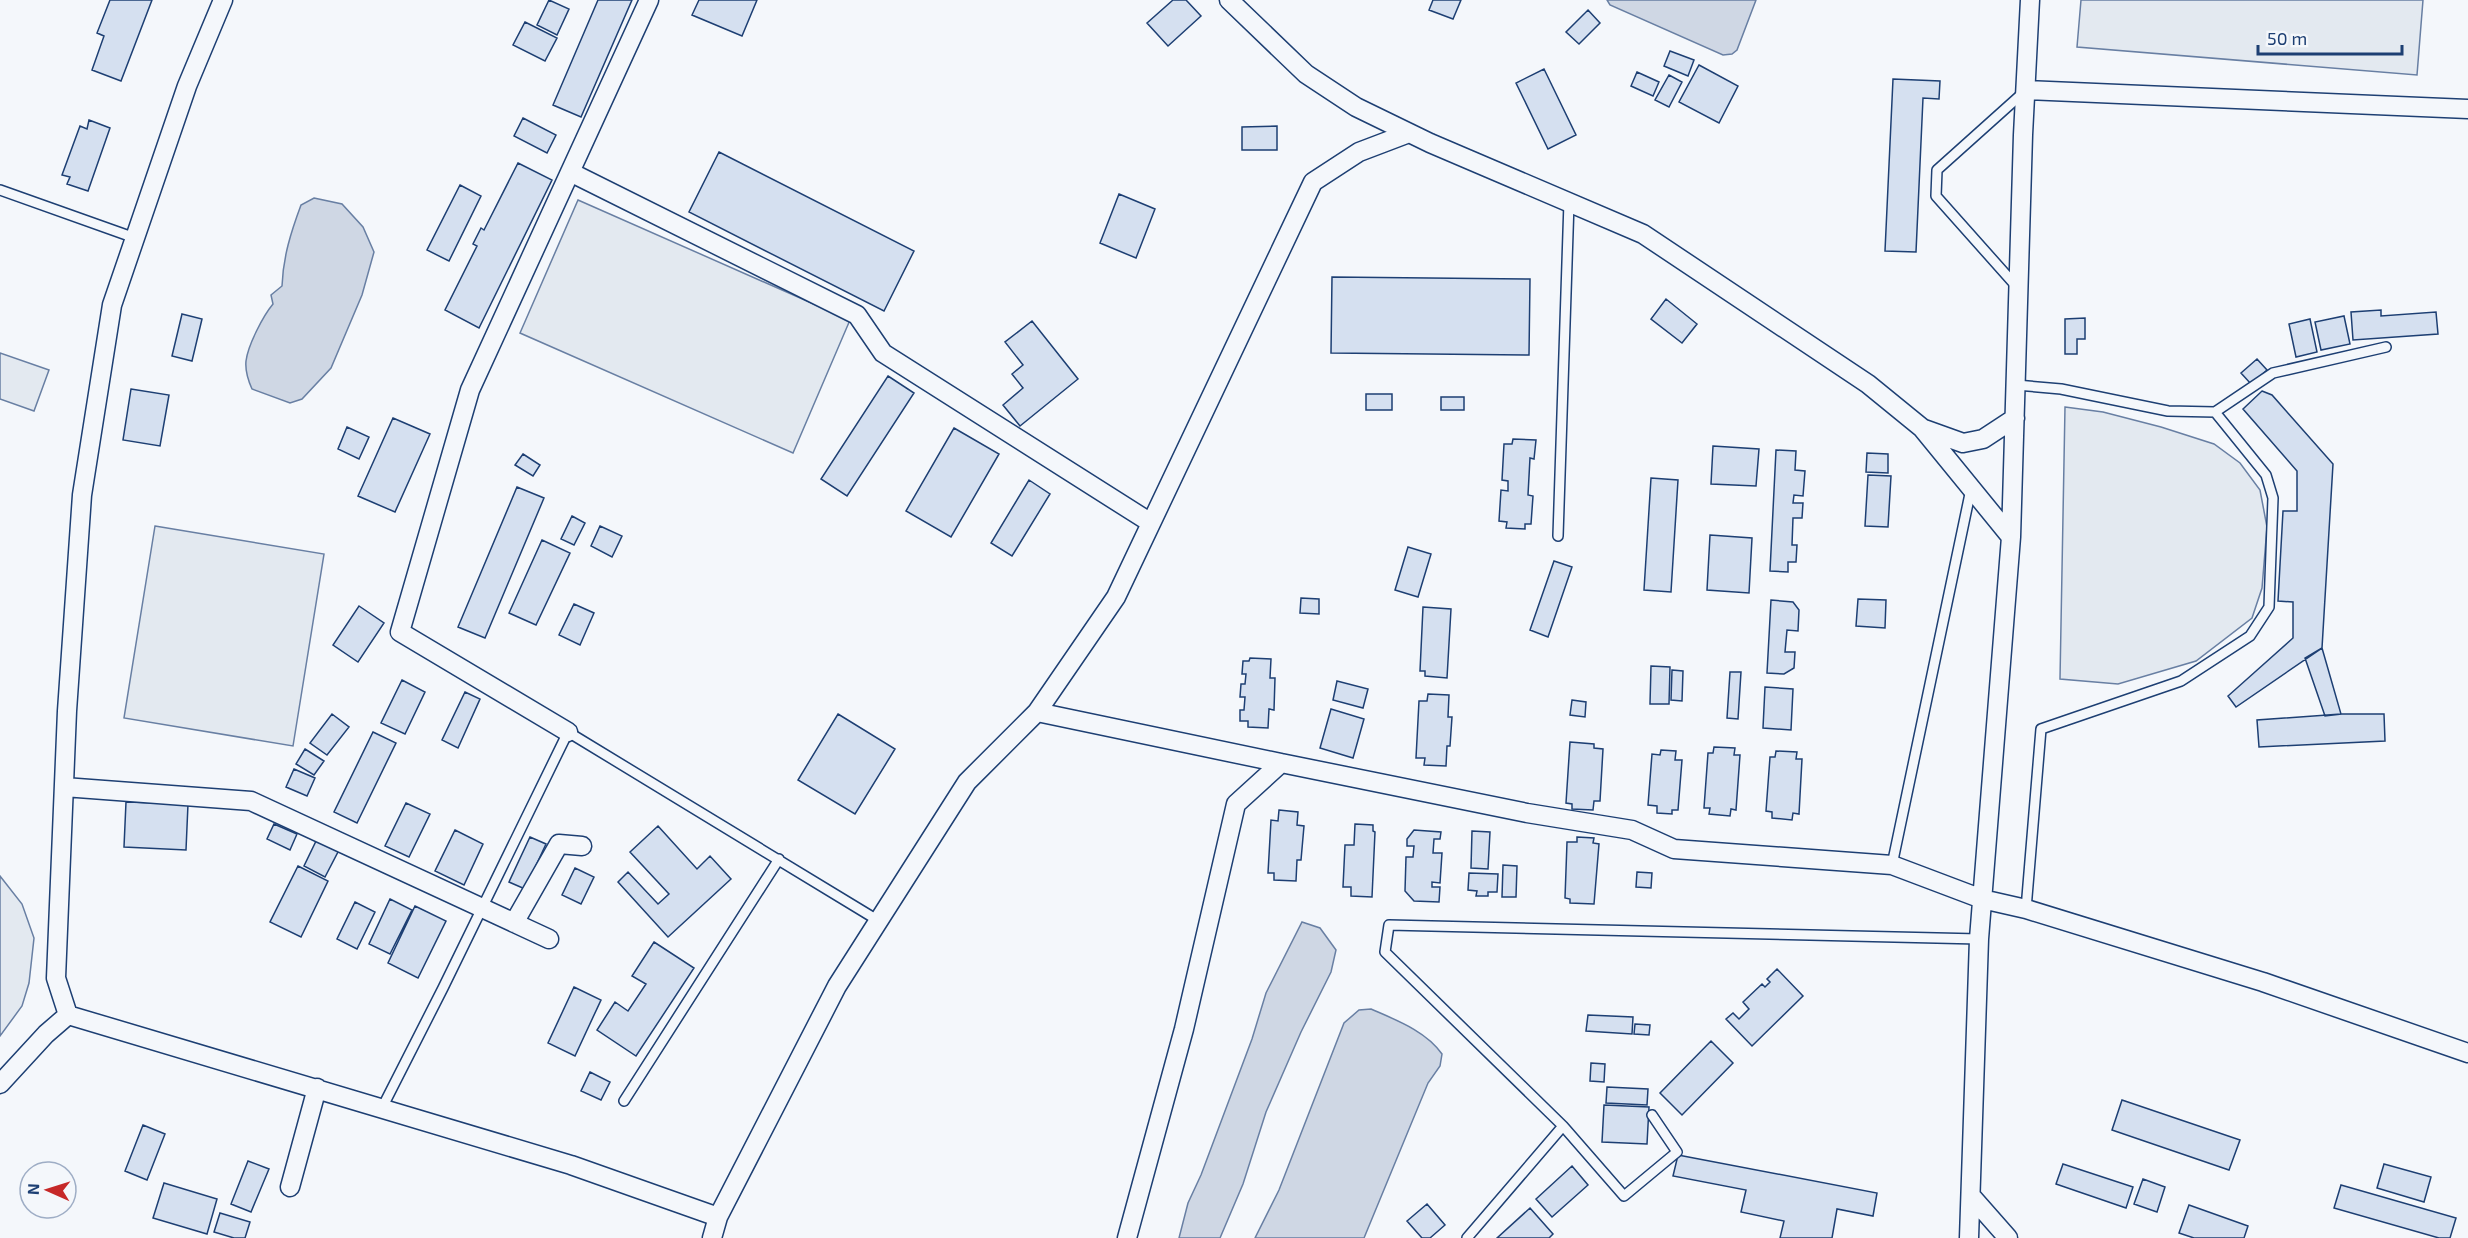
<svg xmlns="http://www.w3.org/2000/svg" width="2468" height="1238" viewBox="0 0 2468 1238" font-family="'Exo 2',sans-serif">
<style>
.green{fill:#e3e9f0;stroke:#687fa3;stroke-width:1.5}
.water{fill:#cfd7e4;stroke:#687fa3;stroke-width:1.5}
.building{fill:#d5e0f0;stroke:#1d3f73;stroke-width:1.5}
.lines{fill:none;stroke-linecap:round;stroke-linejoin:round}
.lane-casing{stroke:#1d3f73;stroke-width:12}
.street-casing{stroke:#1d3f73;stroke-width:21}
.lane{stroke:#f4f7fb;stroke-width:9}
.street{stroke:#f4f7fb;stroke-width:18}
</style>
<rect width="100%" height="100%" fill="#f4f7fb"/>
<path class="green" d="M2081,0h342l-6,75 -340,-28z
M578,200l272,120 -57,133 -273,-120z
M0,353l49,17 -15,41 -34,-12z
M2065,407l38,5 58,15 53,17 26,19 20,27 7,37 -5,61 -10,30 -56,43 -78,23 -58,-5z
M155,526l169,28 -31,192 -169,-28z
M0,876l22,28 12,34 -5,45 -7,23 -22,30z"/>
<path class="water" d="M1607,0h149l-19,50 -5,4 -9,1 -113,-50z
M314,198l28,6 21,23 11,25 -12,43 -31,73 -29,31 -12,4 -38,-14c-4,-9 -7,-18 -6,-28 2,-16 17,-45 27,-57l-2,-9 11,-9c1,-29 9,-54 19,-81z
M1302,922l18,6 16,22 -5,22 -30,60 -35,80 -23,72 -23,54h-41l9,-35 13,-28 51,-136 14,-46z
M1371,1009c25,11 55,22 71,45l-2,12 -12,17 -64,155h-109l24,-48 65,-167 15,-13z"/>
<path class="building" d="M110,0h42l-31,81 -29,-11 12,-34 -7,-3z
M549,0l20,9 -12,26 -20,-10z
M598,0h34l-51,117 -28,-12z
M699,0h58l-15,36 -50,-21z
M1173,0h13l15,16 -33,30 -21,-23z
M1433,0h28l-8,19 -24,-9z
M1588,10l12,13 -21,21 -13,-12z
M525,22l32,16 -12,23 -32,-16z
M1670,51l24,9 -6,16 -24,-10z
M1699,65l39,21 -19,37 -40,-21z
M1544,69l32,66 -28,14 -32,-66z
M1637,72l22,10 -6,14 -22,-10z
M1669,75l13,7 -13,25 -14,-7z
M1893,79l47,2 -1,18 -16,-1 -7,154 -31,-1z
M523,118l33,17 -9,18 -33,-17z
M89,120l21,8 -22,63 -21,-7 3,-7 -8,-2 18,-49 7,3z
M1277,126v24h-35v-23z
M719,152l195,99 -30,60 -195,-99z
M518,163l34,17 -73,148 -34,-18 32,-64 -4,-2 8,-16 3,2z
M460,185l21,11 -32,65 -22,-11z
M1119,194l36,15 -19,49 -36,-15z
M1332,277l198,2 -1,76 -198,-2z
M1666,299l31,25 -15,19 -31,-24z
M2381,310v6l55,-4 2,22 -85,6 -2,-28z
M182,314l20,5 -10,42 -20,-5z
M2344,316l6,28 -29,6 -6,-28z
M2085,318v21h-8v15h-12v-35z
M2310,319l7,33 -21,5 -7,-33z
M1032,321l46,58 -58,47 -17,-21 20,-17 -11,-14 11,-9 -18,-23z
M2257,359l10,11 -16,14 -10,-11z
M888,376l26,17 -67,103 -26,-17z
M131,389l38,6 -9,51 -37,-6z
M2262,391l10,4 61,69 -11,184 -86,59 -8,-11 65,-58v-36l-15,-1 5,-90h14v-40l-54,-62z
M1366,394h26v16h-26z
M1441,397h23v13h-23z
M393,418l37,16 -35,78 -37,-16z
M347,427l22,10 -10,22 -21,-10z
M954,428l45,26 -48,83 -45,-26z
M1513,439l23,1 -2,19 -4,-1 -2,37 5,1 -2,28h-6v5l-19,-1 1,-6 -8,-1 2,-31 7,1v-10l-6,-1 2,-36h8z
M1713,446l46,3 -3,37 -45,-2z
M1776,450l20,1 -1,19 10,1 -2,25 -9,-1 -1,8h10l-1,15h-9l-1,27h5l-1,17h-8v10l-18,-1z
M1867,453l21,1v19l-22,-1z
M523,454l17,11 -7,11 -18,-11z
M1868,475l23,1 -3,51 -23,-1z
M1651,478l27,2 -7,112 -27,-2z
M1029,480l21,14 -38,62 -21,-13z
M517,487l27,11 -59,140 -27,-11z
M572,516l13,7 -11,22 -13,-6z
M600,526l22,10 -10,21 -21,-11z
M1710,535l42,3 -3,55 -42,-3z
M542,540l28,13 -34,72 -27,-12z
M1408,547l23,7 -13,43 -23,-7z
M1554,561l18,6 -24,70 -18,-7z
M1301,598l18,1v15l-19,-1z
M1858,599l28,1 -1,28 -29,-2z
M1771,600l22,2 6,8 -1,21 -11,-1 -2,22h10l-1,16 -10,6 -17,-1z
M574,604l20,9 -14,32 -21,-10z
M359,606l25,17 -26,39 -25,-17z
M1423,607l28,2 -4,69 -22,-2v-5h-5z
M2322,648l19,66 -16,2 -20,-58z
M1250,658l21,1 -1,19h5l-1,32 -5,-1 -1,19 -20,-1v-6h-8v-11h4l1,-13h-5l1,-13h4l1,-10h-4l1,-13h6z
M1651,666l19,1 -1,37h-19z
M1672,670l11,1 -1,30 -11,-1z
M1730,672h11l-3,47 -11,-1z
M402,680l23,12 -20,42 -24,-11z
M1337,681l31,8 -5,19 -30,-8z
M1765,687l28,2 -2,41 -28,-2z
M465,692l15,7 -22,49 -16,-8z
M1428,694l21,1 -1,22h4l-2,29h-3l-1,20 -22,-1 1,-7h-9l3,-57h8z
M1572,700l14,2 -1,15 -15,-2z
M1331,709l33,10 -11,39 -33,-10z
M332,714l17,13 -22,28 -17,-12z
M838,714l57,35 -40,65 -57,-34z
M2341,714h43l1,27 -126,6 -2,-27z
M373,732l23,11 -39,80 -23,-11z
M1570,742l24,2v4l9,1 -3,52h-6l-1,9 -21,-1v-5l-6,-1z
M1714,747l21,1 -1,7h6l-4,55 -5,-1 -1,7 -21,-2 1,-6h-6l4,-55h5z
M305,749l19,12 -10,14 -18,-11z
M1661,750l15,1 -1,9h7l-4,50h-6v4l-15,-1v-7l-9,-1 4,-51 8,1z
M1776,751l21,1 -1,7h6l-3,55 -6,-1 -1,7 -20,-2v-6l-6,-1 4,-54h5z
M294,769l21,9 -8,18 -21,-9z
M126,802l62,2 -2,46 -62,-3z
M406,803l24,11 -21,43 -24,-11z
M1279,810l19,2 -1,13 7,1 -3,34h-4l-1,21 -22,-1v-7h-6l3,-53 7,1z
M274,824l23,10 -7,16 -23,-11z
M1355,824l18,1v6l2,1 -3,65 -21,-1v-9h-8l2,-42h9z
M658,826l39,43 13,-13 21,23 -63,58 -50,-55 10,-10 30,32 11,-10 -39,-42z
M455,830l28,14 -19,41 -29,-14z
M1414,830l27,2 -1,7h-6l-1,14h9l-2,30 -8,-1v5h8l-1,15 -25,-1 -9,-10 1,-34h7l1,-11h-7v-7z
M1472,831l18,1 -2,37 -17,-1z
M318,837l22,11 -15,29 -21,-11z
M530,837l16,7 -21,45 -16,-7z
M1577,837l17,1 -1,5 6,1 -5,60 -24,-1v-4l-5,-1 2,-56h10z
M1503,865l14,1 -1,31h-14z
M298,866l30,15 -27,56 -31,-15z
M575,868l19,9 -13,27 -19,-9z
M1637,872l15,1 -1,15 -15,-1z
M1469,873l29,1 -1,18h-9v4h-12l1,-5 -9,-1z
M390,899l22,11 -22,44 -21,-10z
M355,902l20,10 -18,37 -20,-10z
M415,906l31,15 -28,57 -30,-15z
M654,942l40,26 -58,88 -39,-26 18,-28 13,9 18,-27 -14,-8z
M1777,969l26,27 -51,50 -26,-27 7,-6 6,6 10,-10 -6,-7 19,-18 3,3 5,-5 -3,-3z
M574,987l27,13 -26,56 -27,-13z
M1588,1015l45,2 -1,17 -46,-3z
M1635,1024l15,1 -1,10 -15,-1z
M1711,1041l22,22 -51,52 -22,-22z
M1591,1063l14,1 -1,18 -14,-1z
M590,1072l20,10 -9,18 -20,-9z
M1607,1087l41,2 -1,16 -41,-2z
M2122,1100l118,40 -11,30 -117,-40z
M1604,1105l45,2 -2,37 -45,-2z
M143,1125l22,9 -18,46 -22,-9z
M1678,1155l199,38 -4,23 -36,-7 -5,29h-52l4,-17 -43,-9 5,-22 -73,-14z
M248,1161l21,8 -18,43 -20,-8z
M2063,1164l70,23 -7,21 -70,-24z
M2384,1164l47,13 -7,25 -47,-14z
M1572,1166l16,19 -36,32 -16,-18z
M2143,1179l22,8 -8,25 -23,-8z
M164,1183l53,16 -10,35 -54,-16z
M2341,1185l115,33 -6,20h-11l-105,-30z
M1427,1204l18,21 -15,13h-8l-15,-17z
M2189,1205l59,21 -4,12h-50l-15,-5z
M1530,1208l23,26 -4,4h-52z
M220,1213l30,9 -5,16h-11l-20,-6z"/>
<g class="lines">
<defs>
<path id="lane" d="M0,190l135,48
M2017,287l-81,-91 1,-26 87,-78
M2016,385l45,4 107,22 47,1 51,63 7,23 -4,109 -19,29 -69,45 -140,48 -15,180
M2215,412l58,-39 113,-26
M1558,536l11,-334
M1892,865l79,-376
M624,1101l155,-242
M382,1108l61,-120 125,-256 311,189
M1563,1126l61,70 53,-44 -25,-37
M1467,1238l96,-112 -178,-174 4,-27 590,14"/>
<path id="street" d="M1229,0l77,74 50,33 74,36 213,91 225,150 54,44 89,109
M2026,90l442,19
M570,172l287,143 26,38 268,170
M1924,429l39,14 20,-4 32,-21
M1037,712l244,51 -45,41 -52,225 -57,209
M568,732l-168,-100 70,-242 179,-390
M1281,763l246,50 105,17 42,19 218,16 90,34 44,10 237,73 205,71
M64,787l187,14 298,138
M514,923l45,-79 23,2
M68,1015l503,150 147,52
M0,1084l46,-50 22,-19 -12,-37 11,-267 15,-216 30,-190 75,-219 36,-86
M290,1187l27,-99
M1971,1196l37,42
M712,1238l6,-21 119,-231 130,-204 70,-70 79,-115 197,-415 46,-30 50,-19
M1969,1238l10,-299 32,-402 12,-402 7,-135"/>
</defs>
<use href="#lane" class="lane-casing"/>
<use href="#street" class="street-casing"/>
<use href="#lane" class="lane"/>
<use href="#street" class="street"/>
</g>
<g transform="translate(48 1190) rotate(273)"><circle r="28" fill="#f4f7fb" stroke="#9eadc5" stroke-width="1.5"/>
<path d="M0-4.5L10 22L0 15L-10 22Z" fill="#c62828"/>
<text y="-9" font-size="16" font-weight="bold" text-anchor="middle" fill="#1d3f73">N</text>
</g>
<path d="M2258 45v9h144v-9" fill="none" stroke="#1d3f73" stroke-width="3"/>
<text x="2267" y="45" font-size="18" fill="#1d3f73" stroke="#f4f7fb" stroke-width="4.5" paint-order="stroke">50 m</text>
</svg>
